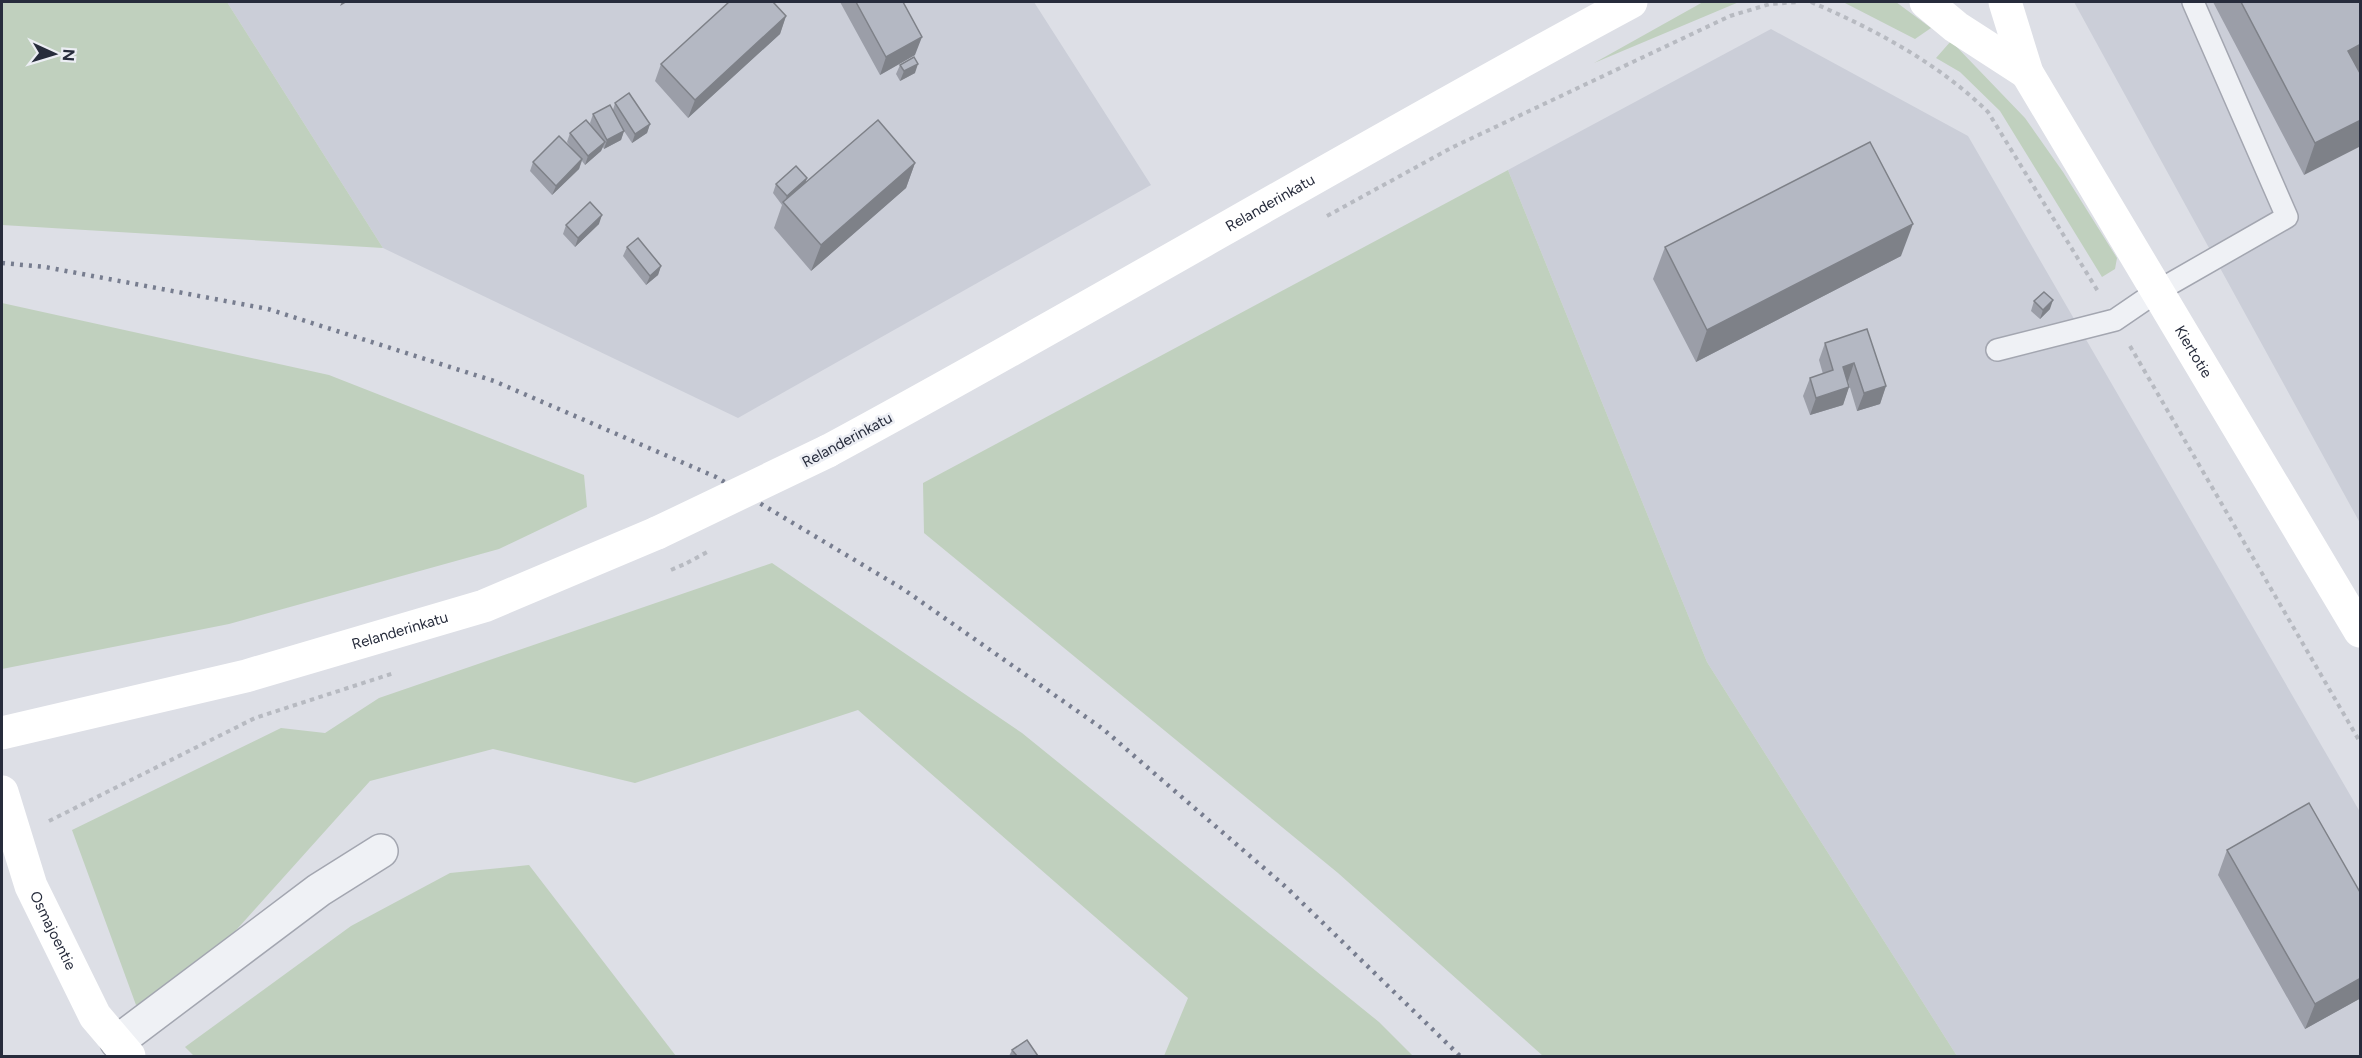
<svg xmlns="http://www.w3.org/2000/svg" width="2362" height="1058" viewBox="0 0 2362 1058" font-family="Figtree,sans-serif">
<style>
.built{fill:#cbced8}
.green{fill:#c0d0be}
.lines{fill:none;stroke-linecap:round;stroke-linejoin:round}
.lane-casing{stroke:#a3a6b0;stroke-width:24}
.street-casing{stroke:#a3a6b0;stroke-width:36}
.path{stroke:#b7bac1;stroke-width:4;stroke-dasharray:4.5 4.5;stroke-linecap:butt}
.lane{stroke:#eff1f5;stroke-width:21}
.street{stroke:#eff1f5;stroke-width:33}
.secondary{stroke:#fff;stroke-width:33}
.rail{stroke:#777d8f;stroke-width:4.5;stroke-dasharray:3 6;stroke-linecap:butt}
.path-bridge{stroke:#b7bac1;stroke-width:4;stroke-dasharray:4.5 4.5;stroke-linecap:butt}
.secondary-bridge{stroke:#fff;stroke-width:33}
.wall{fill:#9b9ea8}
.shaded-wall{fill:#7e8188}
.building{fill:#b4b8c3;stroke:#7e8188;stroke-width:1.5}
.labels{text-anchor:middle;stroke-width:5;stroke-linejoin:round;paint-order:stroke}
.street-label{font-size:15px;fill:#272c3c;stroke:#eceef4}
</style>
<rect width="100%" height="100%" fill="#dddfe6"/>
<path class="built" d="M227,2h807l117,183 -413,233 -355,-170z
M2074,2h286v521z
M1771,29l197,107 392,676v244h-403l-250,-394 -199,-492z"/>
<path class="green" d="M2,2h225l156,246 -381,-23z
M1703,2h36l-145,61z
M1843,2h53l35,26 -16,11z
M1951,41l74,77 38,54 54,86 -2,11 -13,8 -102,-166 -40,-39 -24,-14z
M1508,170l199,492 250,394h-414l-205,-183 -414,-340 -1,-50z
M2,303l327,72 255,100 3,32 -88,42 -270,75 -227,45z
M772,563l250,170 357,289 34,34h-249l24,-58 -330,-288 -223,73 -142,-34 -123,32 -193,215 -41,9 -64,-175 209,-102 44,5 54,-35z
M529,865l147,191h-482l-9,-9 166,-121 99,-53z"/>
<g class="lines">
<defs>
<path id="lane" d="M1997,350l118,-30 41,-28 131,-75 -94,-215"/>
<path id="street" d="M117,1042l202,-152 62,-39"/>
</defs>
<use href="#lane" class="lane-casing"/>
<use href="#street" class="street-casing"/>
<path class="path" d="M1811,2c65,28 127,61 177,110l111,181
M1327,216l124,-68 279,-132 40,-12 29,-2
M2130,346l230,396
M671,570l16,-7
M49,821l206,-103 139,-45"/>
<use href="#lane" class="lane"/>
<use href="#street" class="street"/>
<g class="secondary">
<path d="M1926,2l30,25 71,46"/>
<path id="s1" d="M2005,2l22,71 333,558"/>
<path id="s2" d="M828,451c270,-146 533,-304 803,-449"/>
<path id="s3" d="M2,733l244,-57 238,-70 173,-73"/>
<path id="s4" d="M2,792l29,94 64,130 34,40"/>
</g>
<path class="rail" d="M2,263l43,4 223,42 226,72 222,96 187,112 200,140 184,159 173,168"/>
<path class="path-bridge" d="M687,563l22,-12"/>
<path class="secondary-bridge" d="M657,533l171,-82"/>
</g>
<path class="wall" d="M840,2h63l12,53 -35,20z
M2213,2h148v68l-3,1 -54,104z
M786,16l-6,18 -92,84 -33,-37 6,-17z
M900,65l15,8 -15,8 -4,-7z
M615,103l35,21 -3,9 -15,10 -8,-12 -3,9 -17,9 -1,-2 -2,4 -16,14 -3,-4 -3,8 -27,26 -22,-24 3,-9 40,-12 -6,-8 3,-9 22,-6 -2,-4 3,-9 20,-4z
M915,163l-9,25 -95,83 -37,-43 8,-23 -9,-12 3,-9 31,-6 -2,5z
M599,224l-24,23 -12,-13 3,-9z
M627,247l34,19 -3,9 -12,10 -23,-29z
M1665,247l236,9 -205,106 -43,-83z
M2034,301l16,8 -10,10 -9,-8z
M1825,343l61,43 -6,18 -23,7 -9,-30h-1l2,6 -6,18 -33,10 -7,-19 7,-18 13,-4 -4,-14z
M2227,850l134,44v104l-56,31 -87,-154z
M1012,1050l26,6h-29z"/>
<path class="shaded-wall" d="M342,2h5l-7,4z
M786,16l-6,18 -92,84 7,-18z
M922,37l-7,18 -35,20 6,-18z
M2361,44v26l-25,12 12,-31z
M918,64l-3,9 -15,8 4,-10z
M2361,120v26l-57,29 11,-32z
M650,124l-3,9 -15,10 3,-9z
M624,131l-3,9 -17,9 3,-9z
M605,142l-4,9 -16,14 3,-9z
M582,159l-3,10 -27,26 4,-9z
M915,163l-9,25 -95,83 10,-26z
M807,178l-3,9 -20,16 3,-7z
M602,215l-3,9 -24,23 3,-9z
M1913,224l-12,32 -205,106 11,-32z
M661,266l-3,9 -12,10 4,-9z
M2053,300l-3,9 -10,10 3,-9z
M1854,363l-6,18 -12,4 7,-18z
M1886,386l-6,18 -23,7 7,-18z
M1849,387l-6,18 -33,10 6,-17z
M2361,978v20l-56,31 10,-25z"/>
<path class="building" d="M729,2h44l13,14 -91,84 -34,-36z
M856,2h47l19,35 -36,20z
M2241,2h120v42l-13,7 13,24v45l-46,23z
M914,57l4,7 -14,7 -4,-6z
M629,93l21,31 -15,10 -20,-31z
M610,105l14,26 -17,9 -14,-26z
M586,120l19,22 -17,14 -18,-23z
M878,120l37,43 -94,82 -38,-43z
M559,136l23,23 -26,27 -23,-24z
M1870,142l43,82 -206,106 -42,-83z
M796,166l11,12 -20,18 -11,-12z
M590,202l12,13 -24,23 -12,-13z
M638,238l23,28 -11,10 -23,-29z
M2044,292l9,8 -10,10 -9,-9z
M1867,329l19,57 -22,7 -10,-30 -11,4 6,20 -33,11 -6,-20 23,-8 -8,-27z
M2309,803l52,91v84l-46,26 -88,-154z
M1027,1040l11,16h-21l-5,-6z"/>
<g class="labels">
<g class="street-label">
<text dy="5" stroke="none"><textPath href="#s2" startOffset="507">Relanderinkatu</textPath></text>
<text dy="5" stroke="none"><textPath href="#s1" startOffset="399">Kiertotie</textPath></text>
<text transform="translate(847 440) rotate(-28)" y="5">Relanderinkatu</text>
<text dy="5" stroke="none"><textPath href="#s3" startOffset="411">Relanderinkatu</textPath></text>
<text dy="5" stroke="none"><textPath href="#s4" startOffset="148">Osmajoentie</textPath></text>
</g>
</g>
<rect width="2362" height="1058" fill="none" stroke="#272c3c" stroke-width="6"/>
<g transform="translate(54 54) rotate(94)" stroke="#eceef4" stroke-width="4.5" paint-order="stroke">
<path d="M0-4.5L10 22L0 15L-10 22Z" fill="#272c3c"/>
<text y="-9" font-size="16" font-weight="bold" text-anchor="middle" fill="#272c3c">N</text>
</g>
</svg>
